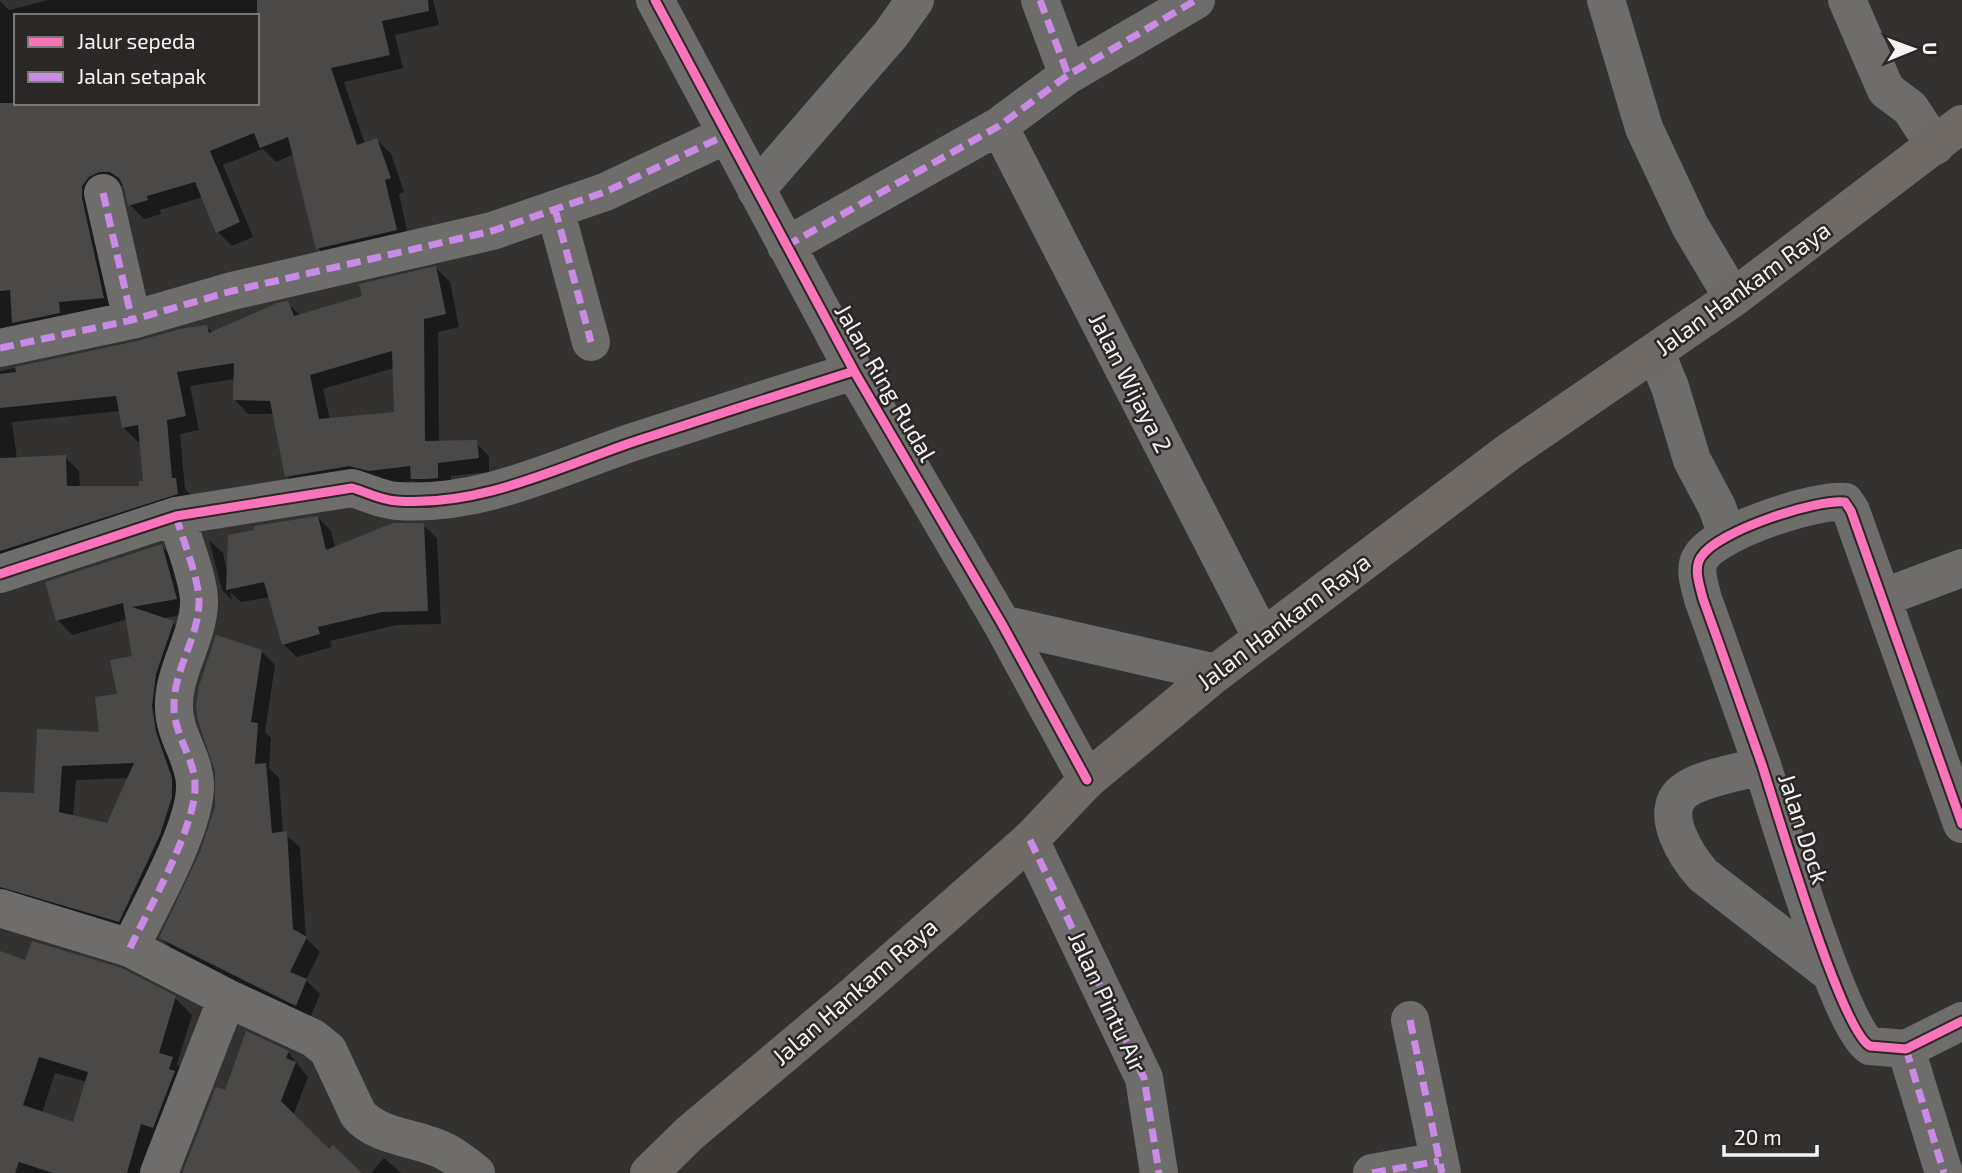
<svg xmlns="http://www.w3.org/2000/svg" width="1962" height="1173" viewBox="0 0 1962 1173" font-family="'Exo 2',sans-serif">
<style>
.shadow{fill:#0007;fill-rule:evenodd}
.building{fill:#4a4948;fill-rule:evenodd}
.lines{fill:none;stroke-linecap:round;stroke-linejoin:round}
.minor{stroke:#6e6d6c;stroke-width:38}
.major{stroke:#706a67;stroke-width:38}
.quiet{stroke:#ca8be6;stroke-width:7;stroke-dasharray:14 7;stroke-linecap:butt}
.cycleway-casing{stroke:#2a2726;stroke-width:13}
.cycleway{stroke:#fb73b8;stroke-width:9}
.labels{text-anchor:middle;stroke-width:5;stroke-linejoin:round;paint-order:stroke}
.street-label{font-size:24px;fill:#f5f4f3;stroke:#2a2726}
</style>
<rect width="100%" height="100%" fill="#333231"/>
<path class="shadow" d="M48,0h385l6,25 -44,10 8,33 -59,14 21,62 12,-4 14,14 13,38 -5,2 11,50 -78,18 -14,-14 -24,-94 -18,8 -13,-13 -40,16 30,72 -21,9 -14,-14 -15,-35 -43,13 1,4 -17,5 -14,-14 -6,-19 -12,-1 6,126 -118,34v-344l9,9zM16,16h241v87h-241z
M436,268l14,14 9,45 -21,5 1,111 36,-1 14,14v16l-38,4v16l-24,1 -13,-12 -113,9 -15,-14 -12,-62h-26l-14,-15 1,-20 -45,7 9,44 -19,4 5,55 5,5 1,14 -191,62v-199l207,-44 6,6 74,-30 14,13 63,-18zM394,368l2,46 -66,6 -7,-31zM121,411l3,17 14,14 3,-1 4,41 -4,6h-61l-1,-17 -14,-14 -48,2 -5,-37z
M318,517l13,14 4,17 88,-23 14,13 4,86 -45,1 -66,16 2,6 -35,10 -14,-13 -13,-47 -29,5 -11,-10 2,8 -10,-10 -13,-50 14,13 4,18z
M161,546l15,14 14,53 -30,6 13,4 14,14 -1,157 -53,141 -133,-34v-107h36l3,-63 62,2 33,-76 -6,-38 -56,16 -14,-15zM130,778l-22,47 -35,-8 3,-37z
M261,651l14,14 -10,67 6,6 -2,30 10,10 4,55 17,14 6,91 14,14 -14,28 14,14 -10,24 -135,-66 -14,-14 41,-85z
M0,953l27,10 148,35 17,17 -15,49 11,11 -40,98h-148zM55,1073l32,9 -13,42 -32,-11z
M288,1052l20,25 -15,39 36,35 31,22h-176l42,-81z
M384,1158l17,15h-30z"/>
<path class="building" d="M257,0h171l1,11 -47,10 8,34 -59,13 26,77 20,-7 14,40 -6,2 12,50 -81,19 -28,-112 -28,11 -6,-15 -44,18 30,71 -24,11 -21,-51 -48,14 1,4 -20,6 -4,-18 -5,-10 -9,-6h-11l-10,5 -7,9v12l22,100 -45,4 1,11 -48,10 -2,-33 -10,1v-188h257z
M436,266l10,48 -22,5 1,122 52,-1 2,18 -41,5v15l-11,1h-16l-1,-13 -41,5 -20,-5 -64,11 -15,-76 -37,-1 1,-37 -57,9 9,44 -19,4 5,58h4l2,16 -178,57v-93l66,-3 1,31h72v-5h4l-5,-56 -16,3 -6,-32 -116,12v-34l16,-2 -1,-5 122,-26 48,-13 22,-3 2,8 68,-30 11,-2 6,15 68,-20 -3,-12zM392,351l2,61 -75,7 -9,-44z
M318,516l8,34 67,-27h31l4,88 -46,1 -64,15 2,7 -38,11 -18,-63 -38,8 2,-55 26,-5v-4z
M162,544l15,55 -45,8 42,14 -18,53 -4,32 4,26 16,46v19l-12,38 -41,87 -119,-35v-95l34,1 3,-64 62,3 -4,-35 22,-3 -7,-34 22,-4 -9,-53 -67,18 -11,-39zM134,763l-27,60 -48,-11 3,-46z
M216,635l46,15 -11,72 7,1 -3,41 11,-1 6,70 15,-2 6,98 14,8 -17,35 17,7 -11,27 -137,-68 41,-86 15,-45v-36l-17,-50 -2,-14 3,-21z
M32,941l90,27 54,28 -17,57 14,4 -4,12 6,2 -22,57 -12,-4 -14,49h-74l-34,-11 -4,11h-15v-222l25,9zM39,1057l49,15 -15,50 -50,-17z
M246,1031l43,20 -3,7 10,4 -15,39 48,48 4,-4 29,28h-180l34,-86 9,3z"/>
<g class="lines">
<path class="minor" d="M655,0l199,371 148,253 85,156
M1040,0l28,75
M1606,0l38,128 46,98 43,72
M1847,0l39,90 24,18 25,38
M999,126l263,512
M756,190l135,-156 24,-34
M103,193l29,127
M555,209l36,133
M786,246l213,-120 69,-51 128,-75
M0,348l132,-28 100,-29 260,-60 113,-39 121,-57
M1656,353l14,34 22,73 25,47 10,28
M0,574l176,-58 176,-28c15,4 28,12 45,13 84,6 162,-34 239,-60 73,-24 145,-47 218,-70
M1882,598l80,-30
M1002,624l214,49
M1762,766c-21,6 -63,12 -79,26 -25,21 4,65 20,83l127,98
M1962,824l-111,-313 -6,-9c-29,-3 -128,29 -144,55 -8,12 -1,29 2,42 20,55 39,110 59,166 14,43 79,266 108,281l36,3 56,-28
M1030,840l114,238 15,95
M0,908l130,40 97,50 86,40 15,12 30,64c20,24 59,23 86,37 11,5 22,14 32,22
M130,948c19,-40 67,-123 65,-164 -1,-27 -21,-49 -21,-77 -1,-36 24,-68 25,-104 1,-22 -17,-65 -23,-87
M1410,1020l32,153
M1906,1049l38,124
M159,1173l68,-175
M1372,1173l67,-12"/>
<path class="major" d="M649,1173l41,-40 164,-138 176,-155 57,-60 129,-107 294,-222 223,-153 229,-174"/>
<path class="quiet" d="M1040,0l28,75
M103,193l29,127
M555,209l36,133
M786,246l213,-120 69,-51 128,-75
M0,348l132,-28 100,-29 260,-60 113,-39 121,-57
M1030,840l114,238 15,95
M130,948c19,-40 67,-123 65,-164 -1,-27 -21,-49 -21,-77 -1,-36 24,-68 25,-104 1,-22 -17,-65 -23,-87
M1410,1020l32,153
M1906,1049l38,124
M1372,1173l67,-12"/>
<defs>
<path id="cycleway" d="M655,0l199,371 148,253 85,156
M0,574l176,-58 176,-28c15,4 28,12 45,13 84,6 162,-34 239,-60 73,-24 145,-47 218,-70
M1962,824l-111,-313 -6,-9c-29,-3 -128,29 -144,55 -8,12 -1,29 2,42 20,55 39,110 59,166 14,43 79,266 108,281l36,3 56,-28"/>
</defs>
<use href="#cycleway" class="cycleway-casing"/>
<use href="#cycleway" class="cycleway"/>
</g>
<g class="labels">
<g class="street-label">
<text transform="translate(1743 289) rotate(-36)" y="8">Jalan Hankam Raya</text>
<text transform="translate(885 383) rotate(60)" y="8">Jalan Ring Rudal</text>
<text transform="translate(1130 383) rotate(63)" y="8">Jalan Wijaya 2</text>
<text transform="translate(1284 622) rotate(-37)" y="8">Jalan Hankam Raya</text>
<text transform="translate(1803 829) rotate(72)" y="8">Jalan Dock</text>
<text transform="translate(855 992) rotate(-41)" y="8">Jalan Hankam Raya</text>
<text transform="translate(1107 1002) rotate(65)" y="8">Jalan Pintu Air</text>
</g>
</g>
<rect x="14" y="14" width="245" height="91" fill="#2a2726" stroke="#7b7978" stroke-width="2"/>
<rect x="28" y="37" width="35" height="10" fill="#fb73b8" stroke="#7b7978" stroke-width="2"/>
<text x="77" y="49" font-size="21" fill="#f5f4f3">Jalur sepeda</text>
<rect x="28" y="72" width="35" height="10" fill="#ca8be6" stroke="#7b7978" stroke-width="2"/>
<text x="77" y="84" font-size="21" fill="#f5f4f3">Jalan setapak</text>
<g transform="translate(1913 49) rotate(89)" stroke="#2a2726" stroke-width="5" paint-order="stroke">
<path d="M0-5L12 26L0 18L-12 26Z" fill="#f5f4f3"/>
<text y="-10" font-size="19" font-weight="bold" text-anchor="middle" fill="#f5f4f3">U</text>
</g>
<path d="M1724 1145v10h93v-10" fill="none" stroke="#f5f4f3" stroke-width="3.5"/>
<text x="1734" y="1145" font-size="21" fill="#f5f4f3" stroke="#2a2726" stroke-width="5" paint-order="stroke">20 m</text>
</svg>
